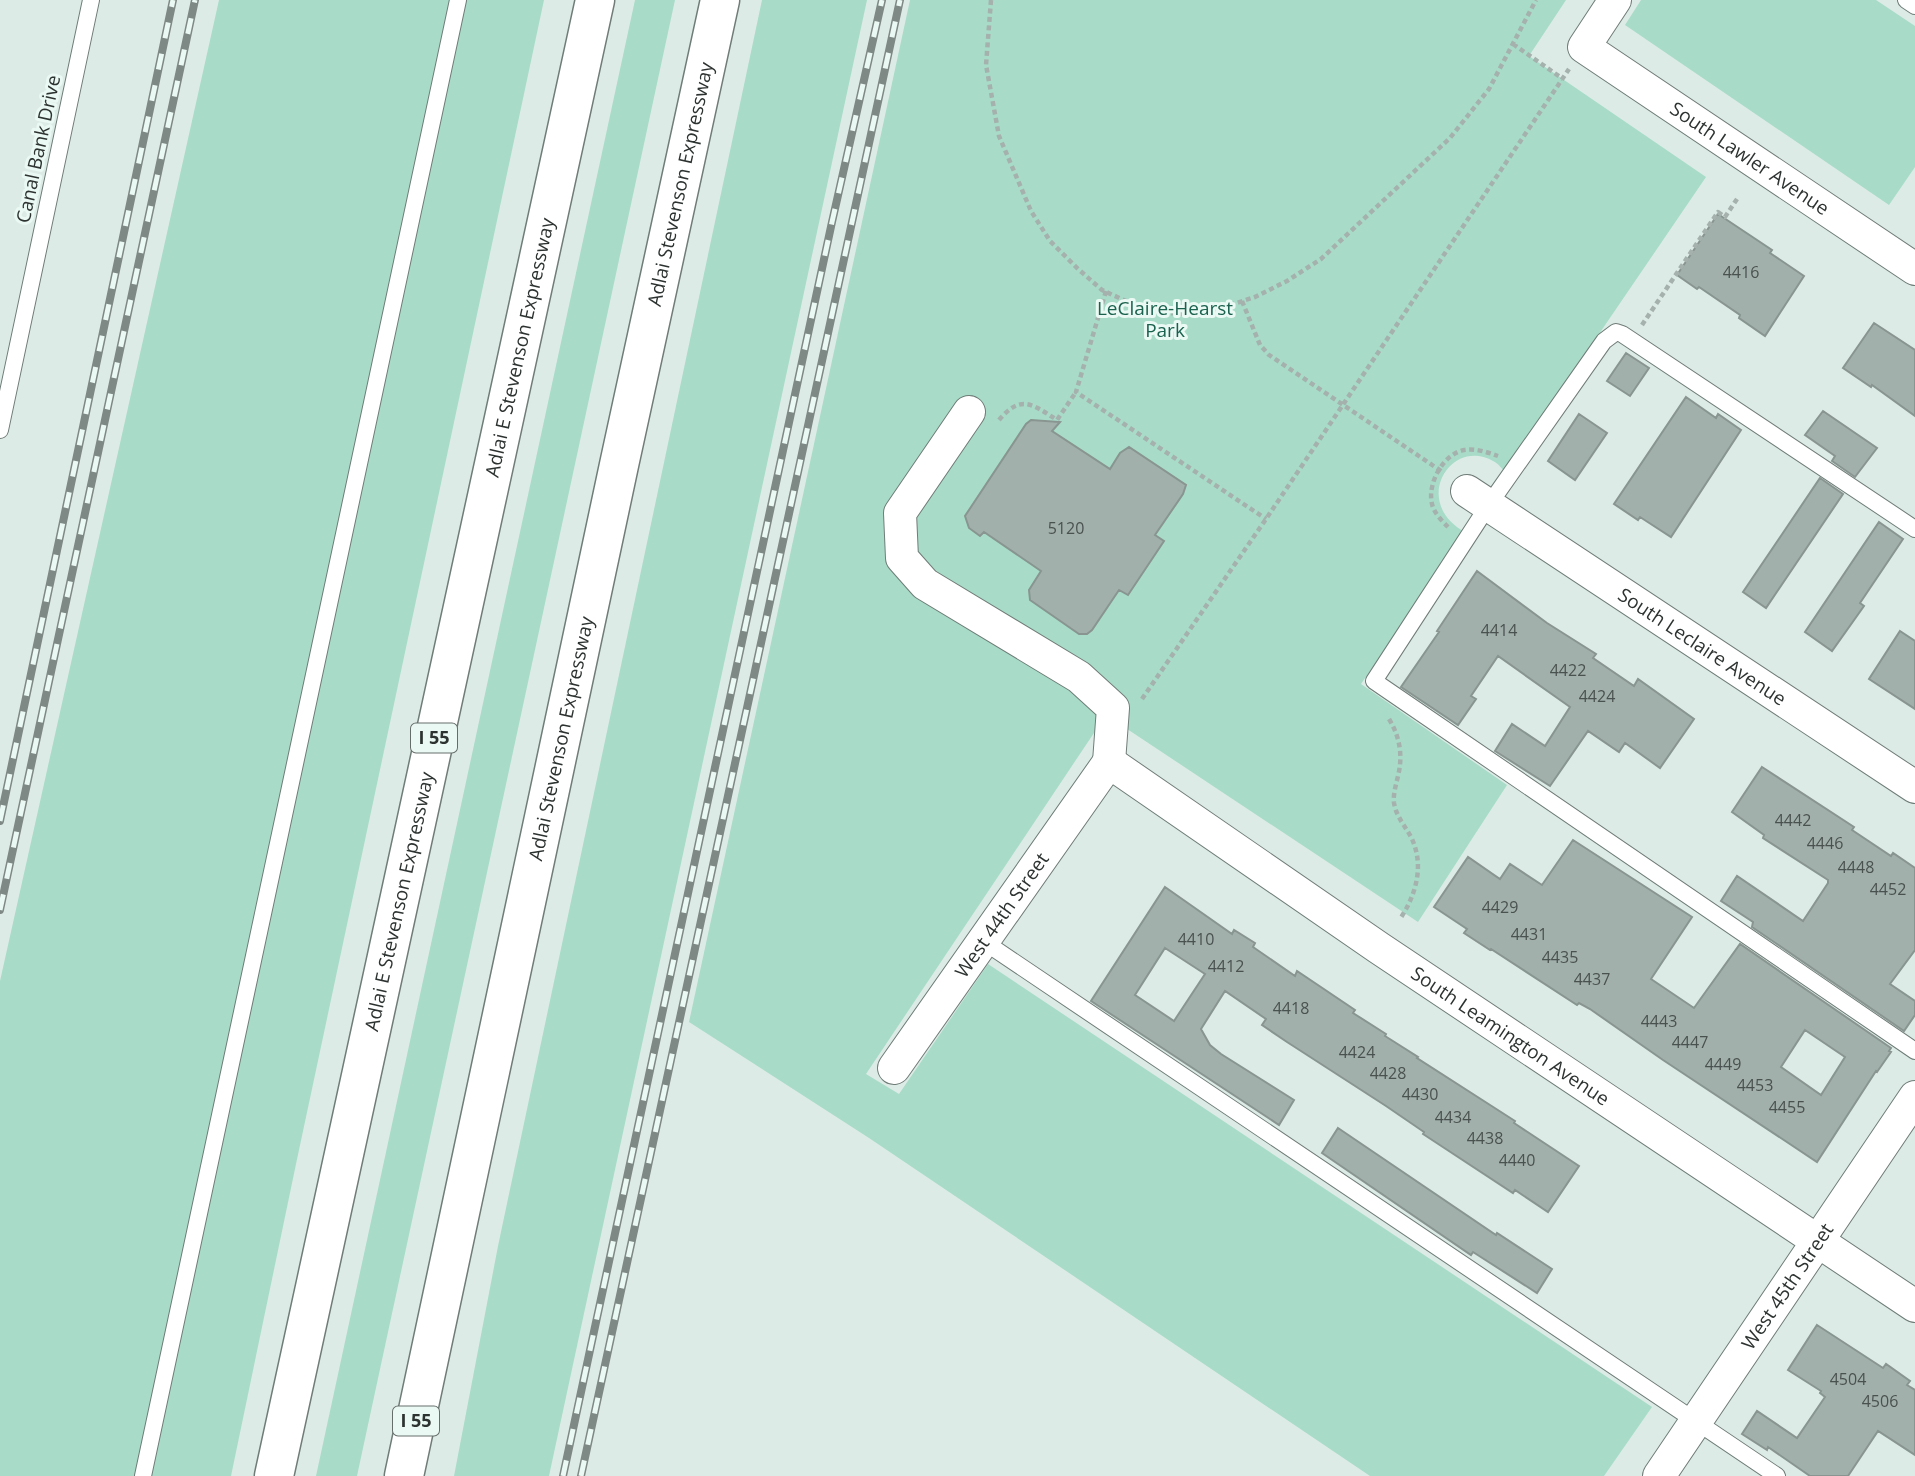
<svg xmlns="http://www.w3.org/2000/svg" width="1915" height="1476" viewBox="0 0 1915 1476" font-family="'Open Sans',sans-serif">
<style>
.green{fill:#a8dcc9}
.building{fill:#a2b0ab;stroke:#889590;stroke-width:2;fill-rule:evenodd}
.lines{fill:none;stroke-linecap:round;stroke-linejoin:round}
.lane-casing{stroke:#6f7c77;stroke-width:18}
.street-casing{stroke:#6f7c77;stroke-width:34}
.highway-casing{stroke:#6f7c77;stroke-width:41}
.path{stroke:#a5b1ad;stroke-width:4.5;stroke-dasharray:5 3.5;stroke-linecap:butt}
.lane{stroke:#fff;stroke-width:16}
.street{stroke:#fff;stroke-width:32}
.highway{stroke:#fff;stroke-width:38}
.rail-casing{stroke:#7e8884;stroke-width:8}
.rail{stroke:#eaf9f3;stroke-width:5;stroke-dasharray:16;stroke-linecap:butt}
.labels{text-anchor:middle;stroke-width:6;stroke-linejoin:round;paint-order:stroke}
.number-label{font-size:16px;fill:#4a5250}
.shield{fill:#eaf9f3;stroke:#666e6b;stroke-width:2}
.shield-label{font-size:18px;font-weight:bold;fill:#2d3331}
.street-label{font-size:19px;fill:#2d3331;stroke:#eaf9f3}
.park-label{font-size:19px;fill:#1b624e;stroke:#eaf9f3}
</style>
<rect width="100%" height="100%" fill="#ddebe6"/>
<path class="green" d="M219,0h325l-248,1164 -65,312h-231v-495z
M635,0h40l-318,1476h-41z
M762,0h105l-318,1476h-95l44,-230z
M910,0h656l-37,56 177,121 -201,295c-3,-3 -7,-9 -12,-11 -43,-24 -82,42 -28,71l-104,152 146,101 -89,137 -312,-207 -240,359 33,20 89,-130 664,443 -48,69h-234l-501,-338 -180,-116z
M1641,0h235l39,26v141l-26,38 -264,-180z"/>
<path class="building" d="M1718,214l54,36 -2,3 34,23 -39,60 -26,-18 1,-3 -41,-28 -2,2 -20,-14z
M1874,323l41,27v66l-43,-31 -1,2 -28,-19z
M1626,353l23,15 -19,28 -23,-15z
M1686,397l30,21 2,-4 23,16 -70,107 -31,-20 -2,3 -24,-16z
M1823,411l54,37 -22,29 -23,-16 3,-5 -30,-21z
M1579,414l28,19 -32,47 -27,-19z
M1031,420l29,2 -8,9 58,38 10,-16 9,-6 57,38 -3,9 -28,41 9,6 -36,54 -9,-5 -27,40 -5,4h-8l-49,-34 -1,-10 12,-19 -57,-39 -4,4 -11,-8 -4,-12 61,-92z
M1820,478l23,16 -77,114 -23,-16z
M1879,522l24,17 -43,64 4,3 -32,45 -27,-19z
M1477,571l70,52 49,31 -3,4 41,28 4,-7 56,40 -34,49 -35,-25 -6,9 -31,-21 -38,55 -55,-35 17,-27 33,22 25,-39 -72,-51 -27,40 5,3 -18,26 -57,-38 38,-55 -2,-1z
M1900,631l15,10v68l-46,-30z
M1762,767l92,60 -2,3 39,26 2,-3 22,15v82l-25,34 25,17v14l-11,16 -152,-104 1,-5 -32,-21 16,-25 66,45 25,-38v-3l-65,-42 1,-3 -32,-23z
M1573,840l119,77 -41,62 43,29 46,-64 151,104 -2,3 2,1 -14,20 -1,-1 -59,91 -154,-102 -73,-51 -11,-6 -2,2 -86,-56 -1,1 -26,-17 3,-4 -33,-22 34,-50 32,22 10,-15 32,21zM1805,1030l40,27 -24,38 -40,-28z
M1165,887l67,47 2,-4 21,13 -2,4 42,29 2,-5 58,39 -2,3 33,21 -1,2 33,21 -1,1 98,63 -1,2 65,43 -31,46 -33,-22 -2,3 -90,-59 1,-2 -38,-26 -99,-64 -25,-17 4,-6 -41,-28 -24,38 9,16 11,9 73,46 -15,25 -188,-124zM1165,948l40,26 -31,47 -39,-26z
M1338,1128l158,107 1,-2 55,36 -15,24 -64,-41 -2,3 -149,-102z
M1817,1325l66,43 3,-4 24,17 -3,4 8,5v65l-37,-24 -30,45h-38l-42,-29 -1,3 -25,-16 15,-23 40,27 28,-41 -5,-4 1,-2 -33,-21z"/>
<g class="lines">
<defs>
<path id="lane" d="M1906,0l9,6
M0,430l91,-430
M1915,529l-293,-195 -6,-2 -12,9 -116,165 -114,175 541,370
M983,941l794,535
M143,1476l315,-1476"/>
<g id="street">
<path id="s1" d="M1615,0l-31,47 331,222"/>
<path d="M969,412l-69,101 2,45 23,26 154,93 34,31 -4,54"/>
<path id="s2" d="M1467,491l448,296"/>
<path id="s3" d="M1109,762l270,186 536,358"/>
<path id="s4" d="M894,1068l215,-306"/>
<path id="s5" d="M1659,1476l256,-379"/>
</g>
<g id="highway">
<path id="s6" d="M274,1476l321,-1476"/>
<path id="s7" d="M404,1476l215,-1011 101,-465"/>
</g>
</defs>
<use href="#lane" class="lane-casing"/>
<use href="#street" class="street-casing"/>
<use href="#highway" class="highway-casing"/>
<path class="path" d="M991,0l-5,65 13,71 32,75 19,30 27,27 25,22 39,18 36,6 38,-4 40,-13 32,-16 34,-22 129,-121 39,-49 47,-89
M1513,44l50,35
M1106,291l-30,101 190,127
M1242,301l18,44 9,10 175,118
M1642,325l76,-113 7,5 14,-21
M999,420c22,-26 33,-16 58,0l19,-28
M1448,527c-6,-6 -14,-14 -16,-23 -5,-20 11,-50 32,-54 11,-2 23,2 34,6
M1142,699l124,-180 303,-450
M1389,719c11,18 14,37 9,57 -2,9 -5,18 -4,27 2,13 11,23 17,34 14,28 5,58 -11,82"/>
<use href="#lane" class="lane"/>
<use href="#street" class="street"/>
<use href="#highway" class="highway"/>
<defs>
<path id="rail" d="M0,821l173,-821
M0,910l195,-910
M563,1476l269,-1254 50,-222
M581,1476l319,-1476"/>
</defs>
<use href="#rail" class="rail-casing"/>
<use href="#rail" class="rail"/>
</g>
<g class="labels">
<g class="number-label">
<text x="1741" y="278">4416</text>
<text x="1066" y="534">5120</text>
<text x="1499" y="636">4414</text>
<text x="1568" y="676">4422</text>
<text x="1597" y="702">4424</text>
<text x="1793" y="826">4442</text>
<text x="1825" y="849">4446</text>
<text x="1856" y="873">4448</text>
<text x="1888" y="895">4452</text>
<text x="1500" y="913">4429</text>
<text x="1529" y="940">4431</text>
<text x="1196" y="945">4410</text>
<text x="1560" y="963">4435</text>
<text x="1226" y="972">4412</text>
<text x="1592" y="985">4437</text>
<text x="1291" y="1014">4418</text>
<text x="1659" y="1027">4443</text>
<text x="1690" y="1048">4447</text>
<text x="1357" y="1058">4424</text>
<text x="1723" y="1070">4449</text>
<text x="1388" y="1079">4428</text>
<text x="1755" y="1091">4453</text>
<text x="1420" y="1100">4430</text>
<text x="1787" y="1113">4455</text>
<text x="1453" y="1123">4434</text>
<text x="1485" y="1144">4438</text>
<text x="1517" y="1166">4440</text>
<text x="1848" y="1385">4504</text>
<text x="1880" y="1407">4506</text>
</g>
<g class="shield">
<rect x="411" y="723.5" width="46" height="29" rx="5"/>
<rect x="393" y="1406.5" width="46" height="29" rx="5"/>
</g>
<g class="shield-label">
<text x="434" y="744">I 55</text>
<text x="416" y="1427">I 55</text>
</g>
<g class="street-label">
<text transform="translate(38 149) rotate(-78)" y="7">Canal Bank Drive</text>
<text dy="7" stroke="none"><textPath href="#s1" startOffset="256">South Lawler Avenue</textPath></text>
<text dy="7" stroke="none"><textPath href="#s7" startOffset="1321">Adlai Stevenson Expressway</textPath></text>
<text dy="7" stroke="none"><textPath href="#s6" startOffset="1155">Adlai E Stevenson Expressway</textPath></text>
<text dy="7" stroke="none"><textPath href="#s2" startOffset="282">South Leclaire Avenue</textPath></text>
<text dy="7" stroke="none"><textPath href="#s7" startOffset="754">Adlai Stevenson Expressway</textPath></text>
<text dy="7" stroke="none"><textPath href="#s6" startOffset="588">Adlai E Stevenson Expressway</textPath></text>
<text dy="7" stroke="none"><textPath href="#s4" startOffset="187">West 44th Street</textPath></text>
<text dy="7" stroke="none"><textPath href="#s3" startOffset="486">South Leamington Avenue</textPath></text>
<text dy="7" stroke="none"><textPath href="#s5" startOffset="229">West 45th Street</textPath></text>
</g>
<g class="park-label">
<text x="1165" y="315">LeClaire-Hearst<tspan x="1165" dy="22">Park</tspan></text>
</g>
</g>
</svg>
